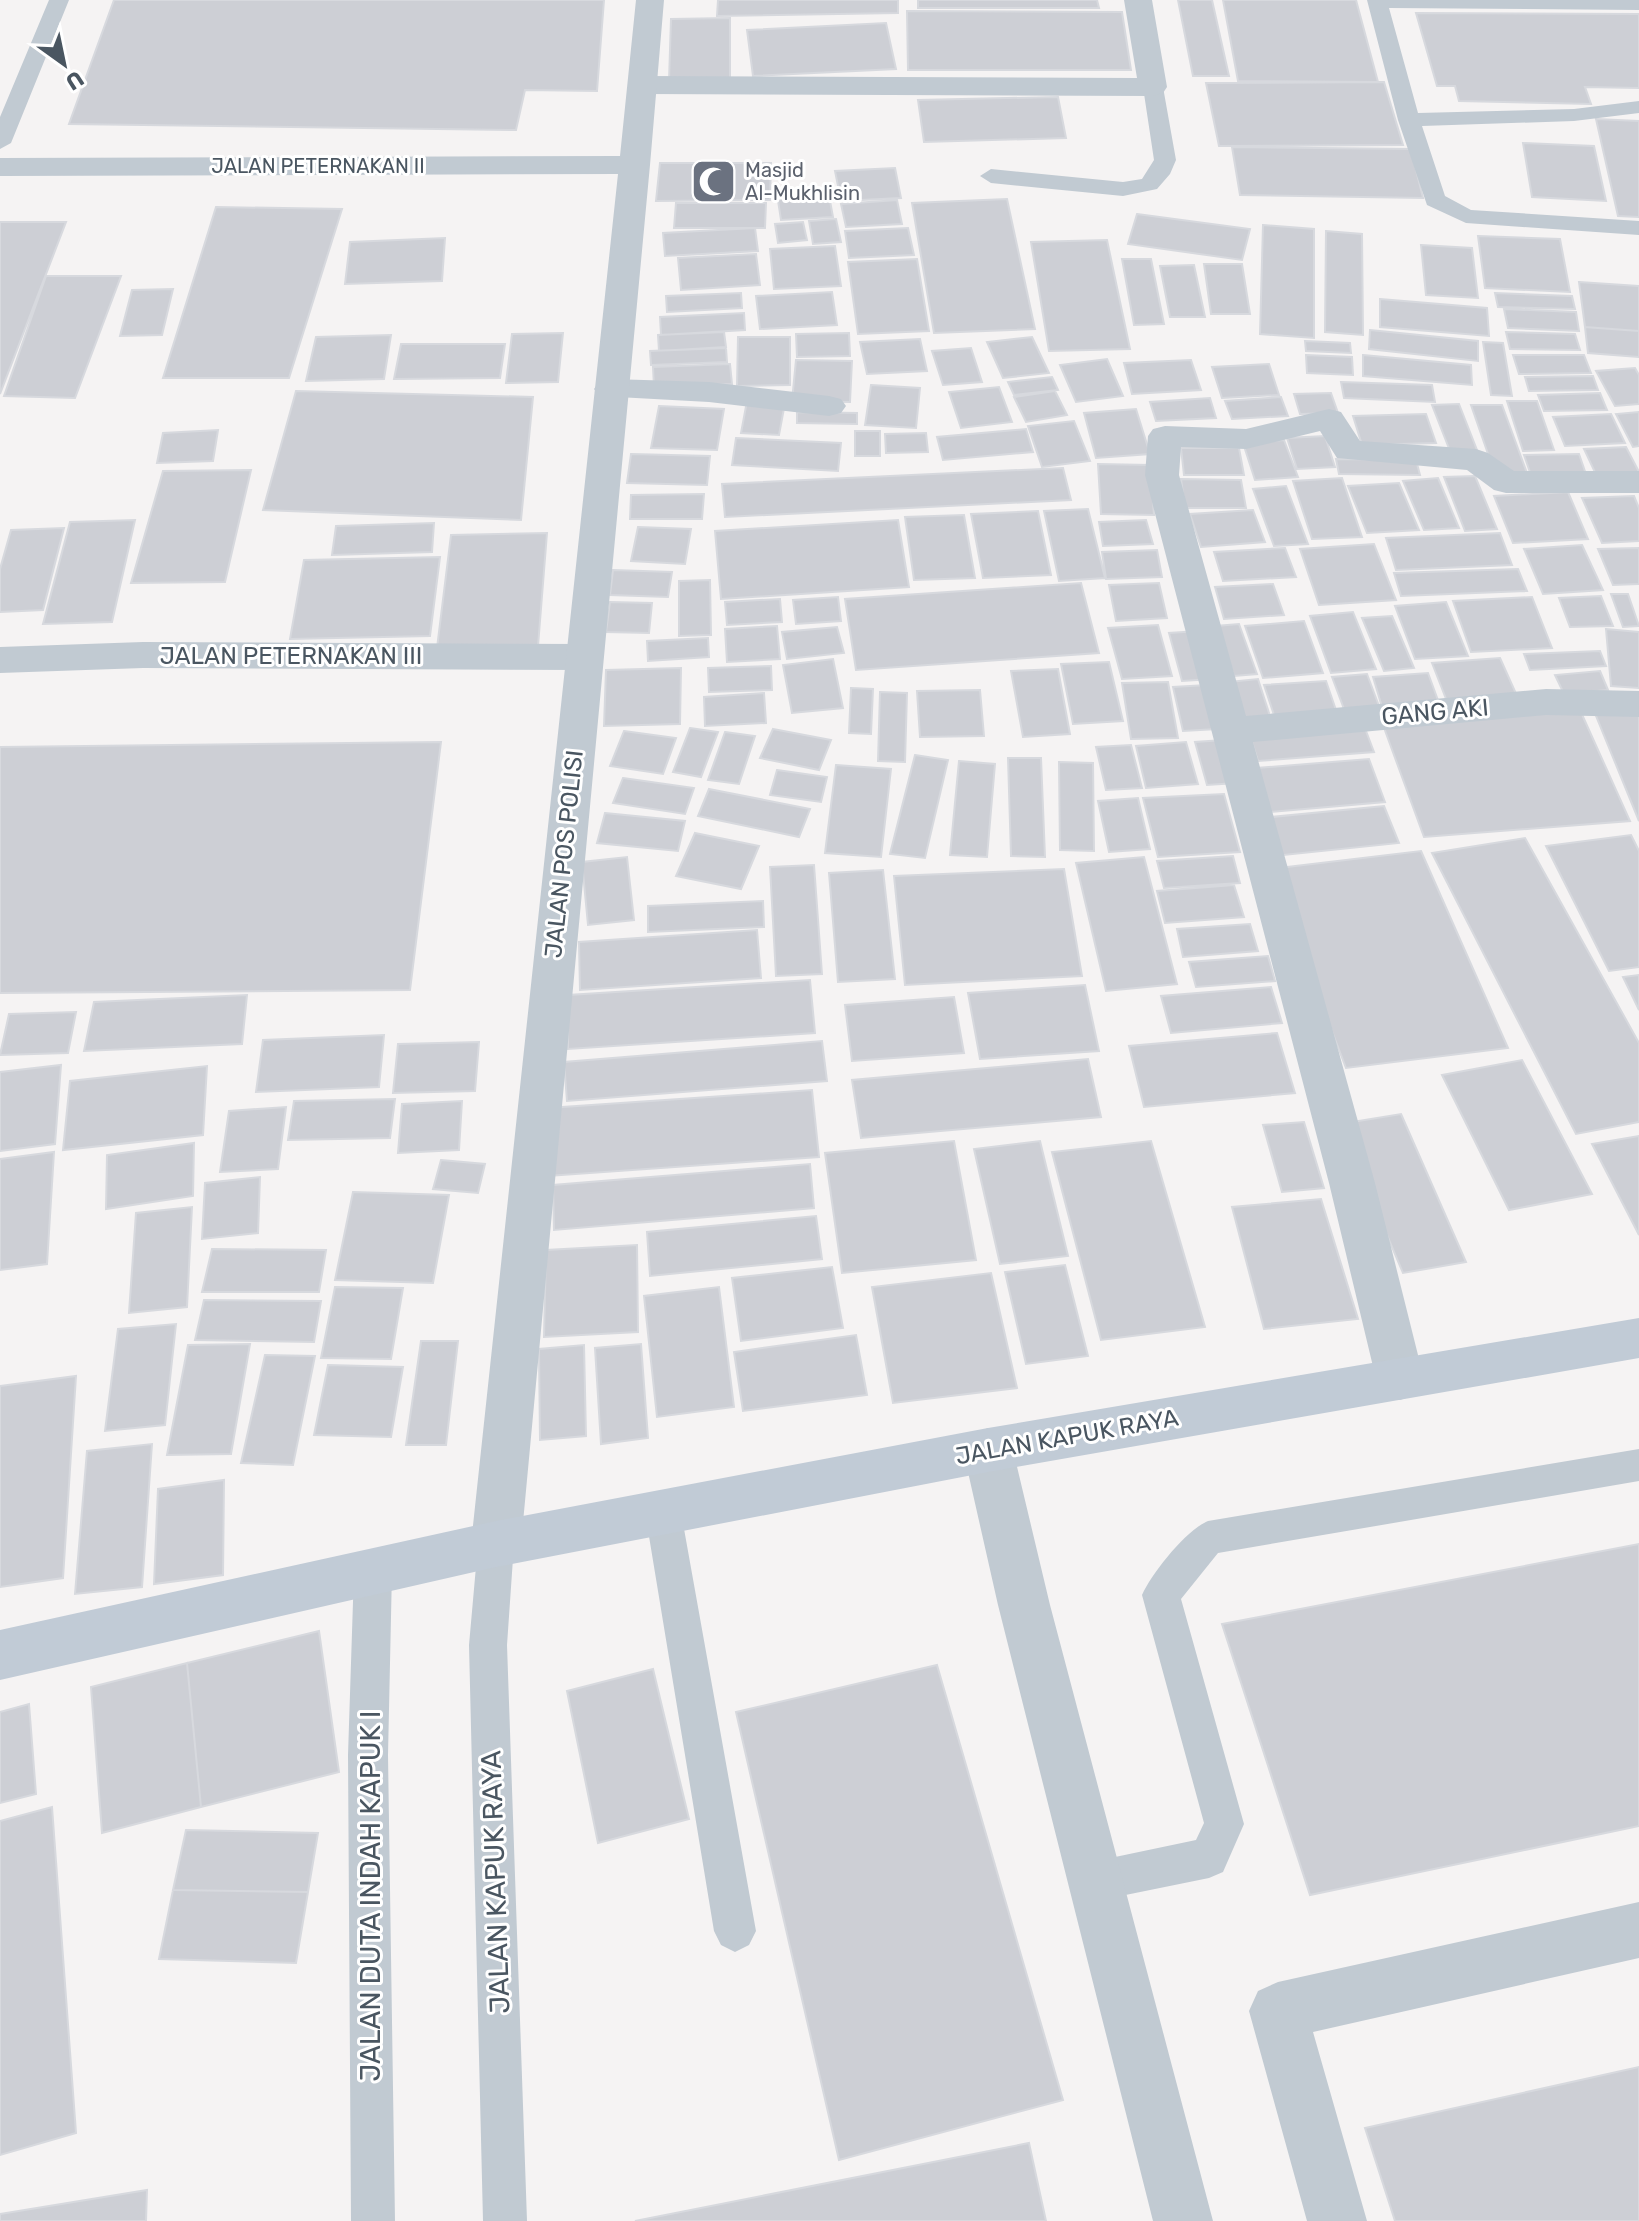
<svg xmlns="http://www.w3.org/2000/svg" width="1639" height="2221" viewBox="0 0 1639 2221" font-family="Rubik,sans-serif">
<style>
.building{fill:#cdcfd5;stroke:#d7d9de;stroke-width:2}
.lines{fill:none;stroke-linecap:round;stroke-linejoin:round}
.service{fill:#c1cad2;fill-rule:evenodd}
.minor{fill:#c1cad2;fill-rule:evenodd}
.tertiary{fill:#c1cad2;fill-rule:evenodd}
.secondary{fill:#c1cbd6;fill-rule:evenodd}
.labels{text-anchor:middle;stroke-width:6;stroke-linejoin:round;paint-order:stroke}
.far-street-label{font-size:20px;fill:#4a5661;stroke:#fff}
.far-worship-label{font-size:20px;fill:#5b616d;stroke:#fff;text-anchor:start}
.street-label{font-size:24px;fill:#4a5661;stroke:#fff}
.near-street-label{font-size:28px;fill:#4a5661;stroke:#fff}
</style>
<rect width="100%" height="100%" fill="#f5f3f3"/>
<path class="building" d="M114,0h490l-7,91 -72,-1 -9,40 -447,-6z
M718,0h180v13l-181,3z
M918,0h179l2,8h-181z
M1178,0h34l17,76h-36z
M1223,0h133l22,82 -140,-1z
M907,11l215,1 9,58h-223z
M1416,13l223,1v74l-54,-1 6,17 -132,-3 -4,-15h-18z
M730,18v63h-61l2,-62z
M886,23l10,46 -143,7 -6,-46z
M1384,82l19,63 -184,1 -13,-63z
M1058,97l8,41 -142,4 -6,-42z
M1596,119l43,2v96l-21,-1z
M1523,143l71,3 12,55 -74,-4z
M1232,147l179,2 12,49 -183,-3z
M660,163h111l-1,37 -114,1z
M895,168l6,30 -60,3 -6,-30z
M828,190l5,27 -52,3 -4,-26z
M1007,199l28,130 -101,4 -22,-130z
M897,200l5,24 -56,3 -5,-23z
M676,203h90l-1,25h-91z
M216,207l126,2 -53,169h-126z
M1137,214l113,15 -8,31 -114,-16z
M836,219l5,23 -28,2 -4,-23z
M0,222h66l-66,172z
M803,222l4,18 -29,3 -3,-19z
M1263,225l51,4v109l-54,-4z
M755,228l3,23 -93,5 -2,-23z
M908,228l6,27 -65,3 -4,-27z
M1326,231l36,3 1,101 -38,-3z
M1478,236l82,3 10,53 -85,-4z
M445,238l-3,43 -97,3 5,-42z
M1107,240l23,109 -81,2 -18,-109z
M1421,245l51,3 6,50 -52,-3z
M835,246l6,40 -67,3 -4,-40z
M756,254l4,31 -79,5 -3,-32z
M917,259l12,72 -71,3 -10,-72z
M1122,259h29l13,65 -30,1z
M1204,264h38l8,50h-39z
M1194,265l11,52h-35l-10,-51z
M46,276h75l-46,122 -71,-2z
M1579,282l60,4v45l-54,-4z
M173,289l-11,46 -42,1 12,-46z
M832,292l5,33 -77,4 -4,-33z
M741,293l1,15 -75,4 -1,-16z
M1495,293l77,3 3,13 -77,-2z
M1380,299l107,9 2,28 -109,-9z
M1504,309l72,3 3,19 -71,-3z
M744,313l1,17 -84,5 -1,-18z
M1585,327l54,4v26l-51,-4z
M1370,330l108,11v20l-109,-12z
M724,332l2,15 -67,4 -1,-16z
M1506,332l69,2 5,16 -70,-1z
M563,333l-5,49 -52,1 6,-49z
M849,333l1,23 -53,1 -1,-23z
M391,335l-7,44 -78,2 10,-44z
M738,337h52v48l-53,1z
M1032,337l17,36 -46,5 -16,-36z
M920,339l7,32 -60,3 -7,-32z
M1305,341l45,2 1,10 -45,-2z
M1483,342l20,1 9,53 -21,-1z
M401,344h104l-5,34 -106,1z
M726,348l1,14 -76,3 -1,-14z
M971,348l11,34 -39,3 -11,-34z
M1306,355l46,2 1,18 -46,-2z
M1363,355l108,10 1,20 -109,-9z
M1513,355h71l7,18 -72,1z
M1107,359l16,37 -47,6 -16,-37z
M796,360l56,1 -2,41 -58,-1z
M1191,360l10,30 -69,4 -8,-31z
M730,364l2,20 -78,3 -1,-20z
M1269,364l10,31 -57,3 -10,-31z
M1635,368l4,7v29l-24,2 -19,-35z
M1593,376l5,14 -69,1 -4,-14z
M1052,377l6,13 -44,5 -6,-13z
M1341,382l91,3 3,17 -91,-4z
M871,385l49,3 -4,40 -51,-3z
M999,387l13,35 -51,6 -12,-36z
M296,391l237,6 -12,123 -258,-10z
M1055,391l12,24 -41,7 -12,-25z
M1331,393l7,20 -38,1 -6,-20z
M1600,393l7,17 -63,1 -6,-16z
M1281,397l7,19 -56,3 -7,-18z
M1210,398l6,20 -60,3 -6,-19z
M747,401l38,2 -6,32 -38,-2z
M1507,401h30l17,49 -31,1z
M1459,404l18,46 -27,1 -18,-46z
M1471,405h31l25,68 -32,1z
M659,406l65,3 -7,41 -66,-2z
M1136,409l14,45 -54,4 -12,-45z
M797,412l60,1v11l-60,-1z
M1639,412v34l-6,1 -17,-33z
M1426,414l10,29 -74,2 -9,-29z
M1611,414l14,29 -60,3 -12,-29z
M1074,421l16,40 -48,6 -14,-41z
M1026,429l7,23 -90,8 -6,-23z
M218,430l-5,31 -56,2 6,-30z
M855,431h25v25h-25z
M926,433l2,19 -42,1 -1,-19z
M1325,436l10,31 -38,2 -10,-31z
M736,438l105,5 -3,28 -106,-6z
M1284,440l14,37 -43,3 -12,-37z
M1626,447l13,25v8l-39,3 -16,-34z
M1181,448h58l5,27h-60z
M631,454l79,2 -3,29 -80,-2z
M1579,454l9,26 -55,1 -9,-26z
M1336,459l80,1 4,15 -81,-1z
M1098,464l52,1 4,50 -53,-1z
M1063,468l8,32 -346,17 -3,-33z
M251,470l-26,112 -94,1 32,-112z
M1475,476l22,53 -32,2 -21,-54z
M1342,478l20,59 -50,2 -19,-58z
M1438,478l21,50 -35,2 -21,-49z
M1181,479l60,1 5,28h-61z
M1399,483l20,47 -52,3 -19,-47z
M1286,486l22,58 -34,2 -21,-57z
M1568,492l20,47 -75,4 -19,-47z
M704,494l-2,25h-72l1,-24z
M1634,496l5,12v33l-37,2 -20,-45z
M1088,509l17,69 -46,3 -15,-70z
M1253,510l12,32 -64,5 -11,-33z
M1038,511l13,64 -68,3 -12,-64z
M964,515l11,63 -61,2 -9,-63z
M135,520l-23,102 -69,2 27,-102z
M898,520l11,67 -188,12 -6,-68z
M1146,520l7,24 -50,2 -4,-24z
M434,523l-2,29 -100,3 4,-29z
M638,527l53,2 -6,35 -54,-3z
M64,528l-21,82 -43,2v-43l11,-39z
M547,533l-9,113 -101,2 14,-113z
M1500,533l12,32 -116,5 -10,-32z
M1374,544l22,56 -77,5 -19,-56z
M1582,545l21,45 -60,4 -19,-45z
M1285,548l11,29 -73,4 -9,-29z
M1639,548v36l-26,1 -15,-36z
M1157,550l5,27 -56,2 -4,-27z
M440,557l-10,79 -140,3 14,-79z
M1518,569l9,22 -126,5 -7,-23z
M613,570l59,2 -4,25 -58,-2z
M710,580l1,55 -32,1v-55z
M1081,583l18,70 -243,17 -11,-71z
M1159,583l8,35 -51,3 -7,-36z
M1273,584l11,31 -60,4 -9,-32z
M1611,594h17l11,32 -16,1z
M1601,596l12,30 -43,1 -11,-29z
M838,597l3,24 -45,3 -3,-24z
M1532,597l20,51 -81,4 -18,-51z
M780,599l2,23 -55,3 -2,-23z
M610,602l42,1 -3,30 -43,-1z
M1446,602l22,54 -53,3 -20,-53z
M1353,612l23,57 -45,4 -21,-57z
M1392,616l22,52 -30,3 -22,-53z
M1304,621l19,52 -60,5 -18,-52z
M1239,624l18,50 -23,2 -18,-50z
M1158,625l14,51 -50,3 -14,-51z
M777,626l3,33 -53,3 -2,-33z
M837,627l7,26 -57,6 -5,-27z
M1606,629l33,3v56l-28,-2z
M1199,631l13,48 -30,2 -13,-48z
M708,638l1,19 -61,4 -1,-20z
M1600,651l6,15 -76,4 -6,-16z
M1500,658l18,40 -70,6 -16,-41z
M833,659l10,49 -51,5 -9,-48z
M1109,662l14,59 -50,3 -12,-60z
M771,666l1,24 -63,2 -1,-24z
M681,668l-1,56 -76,2 2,-56z
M1058,669l12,65 -47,3 -12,-66z
M1600,671l8,19 -44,4 -9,-19z
M1428,673l11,30 -57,4 -9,-30z
M1367,674l12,32 -35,3 -12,-32z
M1258,679l12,37 -30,2 -12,-36z
M1326,681l10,29 -62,5 -10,-30z
M1168,682l10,56 -47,1 -9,-56z
M1207,685l10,44 -34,2 -10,-44z
M851,688l22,1 -2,45 -22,-1z
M980,690l4,46 -64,1 -3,-46z
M880,692l27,1 -2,69 -27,-1z
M764,693l2,30 -61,3 -1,-29z
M1639,709v112l-45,-110z
M1580,710l50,111 -206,16 -41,-112z
M1363,723l11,29 -116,9 -9,-29z
M690,728l28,4 -17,45 -28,-5z
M773,729l58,11 -12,30 -59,-12z
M624,731l52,7 -13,36 -53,-8z
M725,732l30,4 -16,48 -31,-4z
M1223,740l13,43 -29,2 -12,-43z
M441,742l-31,248 -410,3v-246z
M1186,742l12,42 -52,4 -10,-42z
M1131,745l11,43 -36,2 -10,-43z
M915,755l33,5 -23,98 -35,-4z
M1008,758h33l4,99 -34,-1z
M1369,759l16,43 -115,10 -13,-44z
M959,761l36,3 -8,93 -37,-2z
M1059,762l34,1 1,88 -34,-1z
M836,765l55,4 -10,88 -56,-4z
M777,770l50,7 -6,25 -51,-7z
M623,778l71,10 -9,26 -72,-11z
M709,789l101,20 -11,28 -101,-21z
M1224,794l16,58 -82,5 -15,-59z
M1138,798l12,51 -41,3 -11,-51z
M1384,806l15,37 -125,13 -13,-38z
M605,813l80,8 -7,30 -81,-8z
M695,833l64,13 -18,43 -65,-13z
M1631,835l8,16v116l-30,4 -63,-125z
M1525,838l114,205v79l-63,12 -144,-281z
M1421,851l87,197 -162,20 -76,-199z
M1233,856l7,27 -76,5 -7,-27z
M627,857l7,63 -46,5 -6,-63z
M1144,857l33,127 -71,7 -30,-128z
M814,865l8,109 -46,2 -6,-109z
M1064,869l18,107 -177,9 -11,-109z
M883,870l12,109 -57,3 -9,-109z
M1234,885l10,32 -79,6 -8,-32z
M763,901l1,26 -116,5v-26z
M1250,924l8,27 -75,6 -6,-28z
M757,930l4,48 -181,12 -1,-48z
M1268,956l7,25 -79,6 -7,-25z
M1639,975v35l-16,-33z
M810,980l5,53 -247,16v-54z
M1085,985l14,66 -119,8 -12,-66z
M1271,987l11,36 -111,10 -10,-37z
M247,995l-5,49 -158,7 10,-49z
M954,997l10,56 -112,8 -7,-56z
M76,1012l-8,41 -68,2 9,-41z
M1277,1033l18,60 -151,14 -15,-61z
M384,1035l-5,52 -123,5 7,-52z
M822,1041l5,40 -260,20 -3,-39z
M479,1042l-4,49 -82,2 5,-49z
M1088,1059l13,58 -240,21 -9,-58z
M1522,1060l70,134 -83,16 -67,-135z
M61,1065l-6,79 -55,7v-79z
M207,1066l-4,69 -140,15 7,-69z
M812,1090l7,67 -271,19v-68z
M395,1099l-5,39 -102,2 6,-39z
M462,1101l-3,49 -61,3 4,-49z
M286,1107l-8,62 -58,3 9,-61z
M1401,1114l65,148 -63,11 -63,-149z
M1304,1122l20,66 -42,4 -19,-67z
M1639,1136v99l-47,-91z
M954,1141l22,119 -134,13 -17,-120z
M1040,1141l28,115 -68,8 -26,-115z
M1151,1141l54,186 -104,13 -49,-188z
M194,1143l-1,53 -87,13 1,-54z
M54,1152l-7,112 -47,6v-111z
M441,1160l44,4 -7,29 -45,-4z
M810,1164l4,44 -260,22 -1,-45z
M260,1177l-2,56 -56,6 3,-56z
M353,1192l96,3 -16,88 -98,-3z
M1321,1199l37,120 -94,10 -32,-122z
M192,1207l-5,100 -58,6 7,-100z
M816,1216l6,43 -172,17 -3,-44z
M637,1245l1,87 -94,5 2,-87z
M212,1249l114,1 -7,42h-117z
M1065,1265l23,91 -62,8 -21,-92z
M832,1267l11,61 -102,13 -9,-63z
M991,1273l26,115 -124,15 -21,-116z
M335,1287l68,1 -12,71 -70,-1z
M719,1287l15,120 -77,10 -13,-121z
M204,1300l117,1 -7,41 -119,-2z
M176,1324l-11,101 -60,6 13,-102z
M856,1335l11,60 -124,16 -9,-59z
M421,1341h37l-12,104h-40z
M250,1344l-19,110 -64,1 21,-110z
M641,1344l7,94 -47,6 -6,-96z
M584,1345l2,91 -46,4 -1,-91z
M265,1355l50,1 -22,109 -52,-2z
M328,1365l75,2 -12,70 -77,-2z
M76,1376l-13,202 -63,9v-201z
M152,1444l-10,143 -67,7 12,-143z
M224,1480l-1,95 -69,9 4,-95z
M1639,1544v282l-329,69 -88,-271z
M319,1631l20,141 -138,35 -14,-144z
M187,1663l14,144 -99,26 -11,-146z
M937,1665l126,435 -224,60 -103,-448z
M653,1669l36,150 -91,24 -31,-152z
M29,1704l7,90 -36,9v-91z
M52,1807l24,326 -76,22v-334z
M186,1830l132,3 -10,59 -135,-2z
M173,1890l135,2 -12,71 -137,-4z
M1639,2067v154h-244l-30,-93z
M1029,2143l17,78h-411z
M147,2190l-1,31h-146v-7z"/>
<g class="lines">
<path class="service" d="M49,0h20l-58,143 -11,6v-32z
M1367,0h272v10l-250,-2 29,105 156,-4 65,-8v12l-65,8 -152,5 23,70 26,14 168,11v14l-173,-12 -39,-18 -29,-85z
M1153,81l10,6 13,73 -6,14 -13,15 -34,7 -132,-13 -11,-7 11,-7 132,13 19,-3 12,-19 -11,-73z
M1639,1449v32l-421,72 -37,46 63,225 -21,48 -14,6 -113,23 -14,-6 -6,-14 6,-14 14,-6 100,-21 8,-17 -62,-228c10,-22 44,-65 66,-74z
M663,1495l13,5 5,12 75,419 -7,14 -14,7 -14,-7 -7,-14 -69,-419 5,-12z
M496,1527l13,5 5,12 -7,101 20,576h-44l-14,-576 9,-101 5,-12z
M373,1554l13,5 6,12 -4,184 7,466h-44l-3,-466 6,-184 6,-12z"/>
<path class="minor" d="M1124,0h28l15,87 -4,6 -10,3 -509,-2 -10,-3 -4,-6 4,-6 10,-3 493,2z
M611,379l98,3 120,14 12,3 5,7 -5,7 -12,3 -120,-14 -110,-6 -5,-7 5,-7z
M1329,409l12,3 19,29 116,8 12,4 26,18h125v22h-133l-12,-3 -27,-20 -130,-12 -17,-27 -74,18 -65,-2 -2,28 67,241 300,-27 93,2v26l-93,-2 -293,27 122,441 49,196 -7,15 -17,6 -17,-6 -7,-15 -47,-196 -184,-708 3,-39 5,-7 12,-3 81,3z
M143,642l440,2 13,4 6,9 -6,9 -13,4 -440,-2 -143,5v-26z
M988,1428l17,7 8,15 37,155 163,616h-60l-155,-616 -35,-155 8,-15z
M1639,1902v56l-326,74 54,189h-60l-58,-210 9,-20 20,-9z"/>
<path class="tertiary" d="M636,0h28l-14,165 -129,1379 -7,16 -18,7 -18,-7 -7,-16 147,-1370 -618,2v-18l620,-2z"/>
<path class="secondary" d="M1639,1318v40l-651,114 -492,95 -496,113v-50l496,-109 492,-93z"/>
</g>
<defs>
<symbol id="mosque-square" viewBox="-11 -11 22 22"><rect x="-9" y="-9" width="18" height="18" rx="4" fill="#6b7280" stroke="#fff"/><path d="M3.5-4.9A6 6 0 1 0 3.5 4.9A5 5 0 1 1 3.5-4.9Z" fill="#fff"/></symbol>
</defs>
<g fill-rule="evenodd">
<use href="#mosque-square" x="688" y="156" width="51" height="51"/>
</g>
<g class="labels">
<g class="far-street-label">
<text x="318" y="173">JALAN PETERNAKAN II</text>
</g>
<g class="far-worship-label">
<text x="745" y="177">Masjid<tspan x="745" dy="23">Al-Mukhlisin</tspan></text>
</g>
<g class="street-label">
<text x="291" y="664">JALAN PETERNAKAN III</text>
<text transform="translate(1435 712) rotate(-5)" y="8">GANG AKI</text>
<text transform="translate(564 854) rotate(-84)" y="8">JALAN POS POLISI</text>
<text transform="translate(1067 1437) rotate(-10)" y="8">JALAN KAPUK RAYA</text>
</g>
<g class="near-street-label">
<text transform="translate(495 1882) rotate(-92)" y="10">JALAN KAPUK RAYA</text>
<text transform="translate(370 1896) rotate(-90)" y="10">JALAN DUTA INDAH KAPUK I</text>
</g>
</g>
<g transform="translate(64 64) rotate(147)" stroke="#ffffff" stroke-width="6" paint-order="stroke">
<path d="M0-6L14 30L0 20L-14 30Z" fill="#4a5661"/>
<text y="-12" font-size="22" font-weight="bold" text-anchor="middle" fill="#4a5661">U</text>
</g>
</svg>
